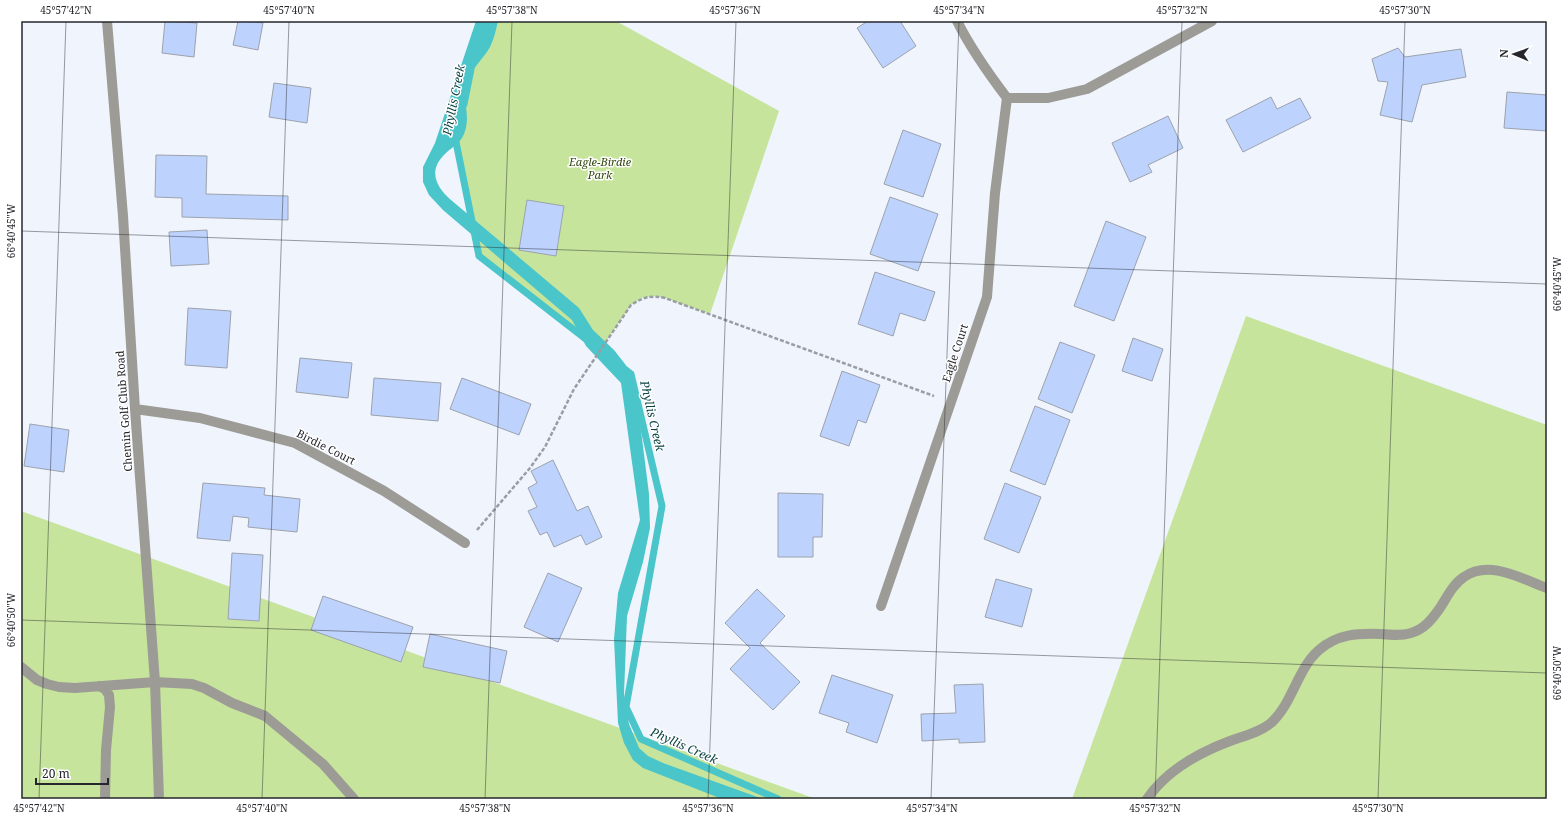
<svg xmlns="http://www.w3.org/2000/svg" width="1568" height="820" viewBox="0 0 1568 820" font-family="'Noto Serif',serif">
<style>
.green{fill:#c6e49c}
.water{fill:#4ac5c9}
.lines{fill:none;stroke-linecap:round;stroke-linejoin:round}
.stream{stroke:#4ac5c9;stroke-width:7}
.building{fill:#bdd3fe;stroke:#9ca2ac}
.path{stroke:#999da4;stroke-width:2.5;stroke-dasharray:4 2;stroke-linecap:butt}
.minor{stroke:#9d9b96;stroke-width:10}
.ticks{fill:none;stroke:#25272c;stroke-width:1;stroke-opacity:0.45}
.labels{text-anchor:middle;stroke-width:3;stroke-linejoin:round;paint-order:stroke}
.park-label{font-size:11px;font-style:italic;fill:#31450d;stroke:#fff}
.street-label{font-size:11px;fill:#25272c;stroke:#fff}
.water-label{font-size:12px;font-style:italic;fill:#0b4445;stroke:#fff}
.neatline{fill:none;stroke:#25272c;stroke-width:1.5}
.ticks-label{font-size:10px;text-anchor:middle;fill:#25272c}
</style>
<rect width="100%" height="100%" fill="#eff4fd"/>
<path class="green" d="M485,21h131l163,90 -69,203 -45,-16 -11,-2 -13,2 -10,7 -31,45 -121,-94 -23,-114z
M1246,316l301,109v374h-475z
M21,511l795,288h-795z"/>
<path class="water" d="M476,21h22c-2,9 -4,18 -8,26 -6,11 -23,27 -25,39 -2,16 6,31 -1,48 -4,10 -14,14 -21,22 -15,16 -6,32 8,44l128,108 14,22 21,20 11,14 10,19 14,111 1,34 -7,34 -16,54 -3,78 5,30 10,24 9,8 15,7 100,36h-41l-79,-31 -10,-8 -9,-17 -6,-20 -4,-84 4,-46 22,-73 -19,-137 -35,-37 -14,-26 -129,-110 -14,-15 -6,-13v-15l12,-24z"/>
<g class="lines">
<path class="stream" d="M464,104l7,-35
M457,136l-1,6 23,114 108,84
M622,367l9,7 31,132 -36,201 15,32 137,60"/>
</g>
<path class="building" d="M165,21l32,2 -3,34 -32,-4z
M238,21h12l13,2 -5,27 -25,-5z
M868,21h32l16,25 -33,22 -26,-40z
M1398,48l7,9 56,-8 5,28 -44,8 -10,37 -32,-7 8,-33 -10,-1 -6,-22z
M274,83l37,5 -4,35 -38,-6z
M1507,92l40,3v36l-43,-3z
M1271,97l6,12 23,-11 11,20 -68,34 -17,-32z
M1168,116l15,32 -35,17 4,7 -22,10 -18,-39z
M903,130l38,14 -18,53 -39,-13z
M156,155l51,1 -1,38 82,2v24l-106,-3v-19l-27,-1z
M890,197l48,17 -20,57 -48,-17z
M527,200l37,6 -8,50 -37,-6z
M1106,221l40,16 -32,84 -40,-15z
M207,230l2,34 -38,2 -2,-34z
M875,272l60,20 -10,29 -25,-8 -7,23 -35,-12z
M188,308l43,3 -4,57 -42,-3z
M1133,338l30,11 -11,32 -30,-10z
M1060,342l35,13 -23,58 -34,-14z
M300,358l52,5 -4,35 -52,-6z
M842,371l38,14 -14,38 -8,-3 -9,26 -29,-10z
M374,378l67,5 -3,38 -67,-6z
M462,378l69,26 -12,31 -69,-26z
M1035,406l35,14 -25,65 -35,-14z
M30,424l39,6 -5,42 -40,-6z
M553,460l24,51 11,-5 14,31 -16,8 -5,-10 -27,12 -7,-15 -7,3 -12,-24 9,-4 -9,-19 9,-5 -6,-12z
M203,483l62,5 -1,7 36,4 -3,33 -49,-5 1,-9 -16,-2 -3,25 -33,-3z
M1005,483l36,14 -22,56 -35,-14z
M778,493l45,1 -1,43h-9v20h-35z
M232,553l31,2 -4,66 -31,-2z
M548,573l34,15 -24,54 -34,-15z
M996,579l36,10 -10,38 -37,-10z
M757,589l28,27 -25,27 40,39 -27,28 -43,-41 20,-21 -25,-25z
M323,596l90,31 -12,35 -90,-32z
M430,634l77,17 -7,32 -77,-16z
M832,675l61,20 -16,48 -31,-11 3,-9 -30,-10z
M983,684l2,58 -26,1v-4l-37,2 -1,-27 35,-1 -2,-28z"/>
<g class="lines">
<path class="path" d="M477,530l53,-62 15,-21 29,-58 57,-84c12,-8 20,-10 34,-7l269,98"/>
<path class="minor" d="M107,21l16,195 12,193 20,273 4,117
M957,21c14,28 31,52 50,77h41l39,-9 125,-68
M135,409l65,9 95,25 89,48 81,52
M881,606l106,-309 8,-104 12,-95
M21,667l16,13 10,4 12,3 16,1 80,-6 37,2 12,4 28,15 33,13 58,48 31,35
M99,686l6,3 4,6 1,12 -4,43 -1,49
M1147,799c19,-28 51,-46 83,-58 14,-5 30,-9 41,-18 22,-20 26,-54 48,-73 18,-16 39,-17 62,-16 10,1 20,2 30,-1 14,-4 21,-14 29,-25 7,-11 13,-24 24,-31 25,-18 58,2 83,11"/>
</g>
<path class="ticks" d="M21,231l1526,53M21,620l1526,53M39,799l27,-778M262,799l27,-778M485,799l27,-778M708,799l28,-778M931,799l28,-778M1155,799l27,-778M1378,799l27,-778"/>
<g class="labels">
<g class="park-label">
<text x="600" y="166">Eagle-Birdie<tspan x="600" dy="13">Park</tspan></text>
</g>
<g class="street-label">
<text transform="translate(955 353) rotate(-72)" y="4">Eagle Court</text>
<text transform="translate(124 411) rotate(-94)" y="4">Chemin Golf Club Road</text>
<text transform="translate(326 447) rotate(27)" y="4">Birdie Court</text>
</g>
<g class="water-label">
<text transform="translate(454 100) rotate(-79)" y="4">Phyllis Creek</text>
<text transform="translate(652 416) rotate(77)" y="4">Phyllis Creek</text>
<text transform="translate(684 746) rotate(24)" y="4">Phyllis Creek</text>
</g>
</g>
<rect width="1568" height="820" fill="none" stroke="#ffffff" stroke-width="44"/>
<g transform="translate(1514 54) rotate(272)" stroke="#ffffff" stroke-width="3" paint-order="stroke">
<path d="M0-3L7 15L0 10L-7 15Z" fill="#25272c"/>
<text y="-6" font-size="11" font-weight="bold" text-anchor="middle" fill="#25272c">N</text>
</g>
<path d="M36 778v6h72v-6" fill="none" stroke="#25272c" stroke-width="2"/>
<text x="42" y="778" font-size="12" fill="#25272c" stroke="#ffffff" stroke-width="3" paint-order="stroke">20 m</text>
<rect x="22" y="22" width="1524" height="776" class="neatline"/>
<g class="ticks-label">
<text x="66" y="14">45°57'42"N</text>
<text x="289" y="14">45°57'40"N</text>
<text x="512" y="14">45°57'38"N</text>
<text x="735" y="14">45°57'36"N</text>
<text x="959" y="14">45°57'34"N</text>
<text x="1182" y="14">45°57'32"N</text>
<text x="1405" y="14">45°57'30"N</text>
<text transform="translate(11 231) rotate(-90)" y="4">66°40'45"W</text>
<text transform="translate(1557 284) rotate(-90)" y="4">66°40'45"W</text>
<text transform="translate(11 620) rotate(-90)" y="4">66°40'50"W</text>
<text transform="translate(1557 673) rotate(-90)" y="4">66°40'50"W</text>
<text x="39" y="812">45°57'42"N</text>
<text x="262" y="812">45°57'40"N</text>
<text x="485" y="812">45°57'38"N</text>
<text x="708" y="812">45°57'36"N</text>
<text x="932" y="812">45°57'34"N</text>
<text x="1155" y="812">45°57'32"N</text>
<text x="1378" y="812">45°57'30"N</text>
</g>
</svg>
